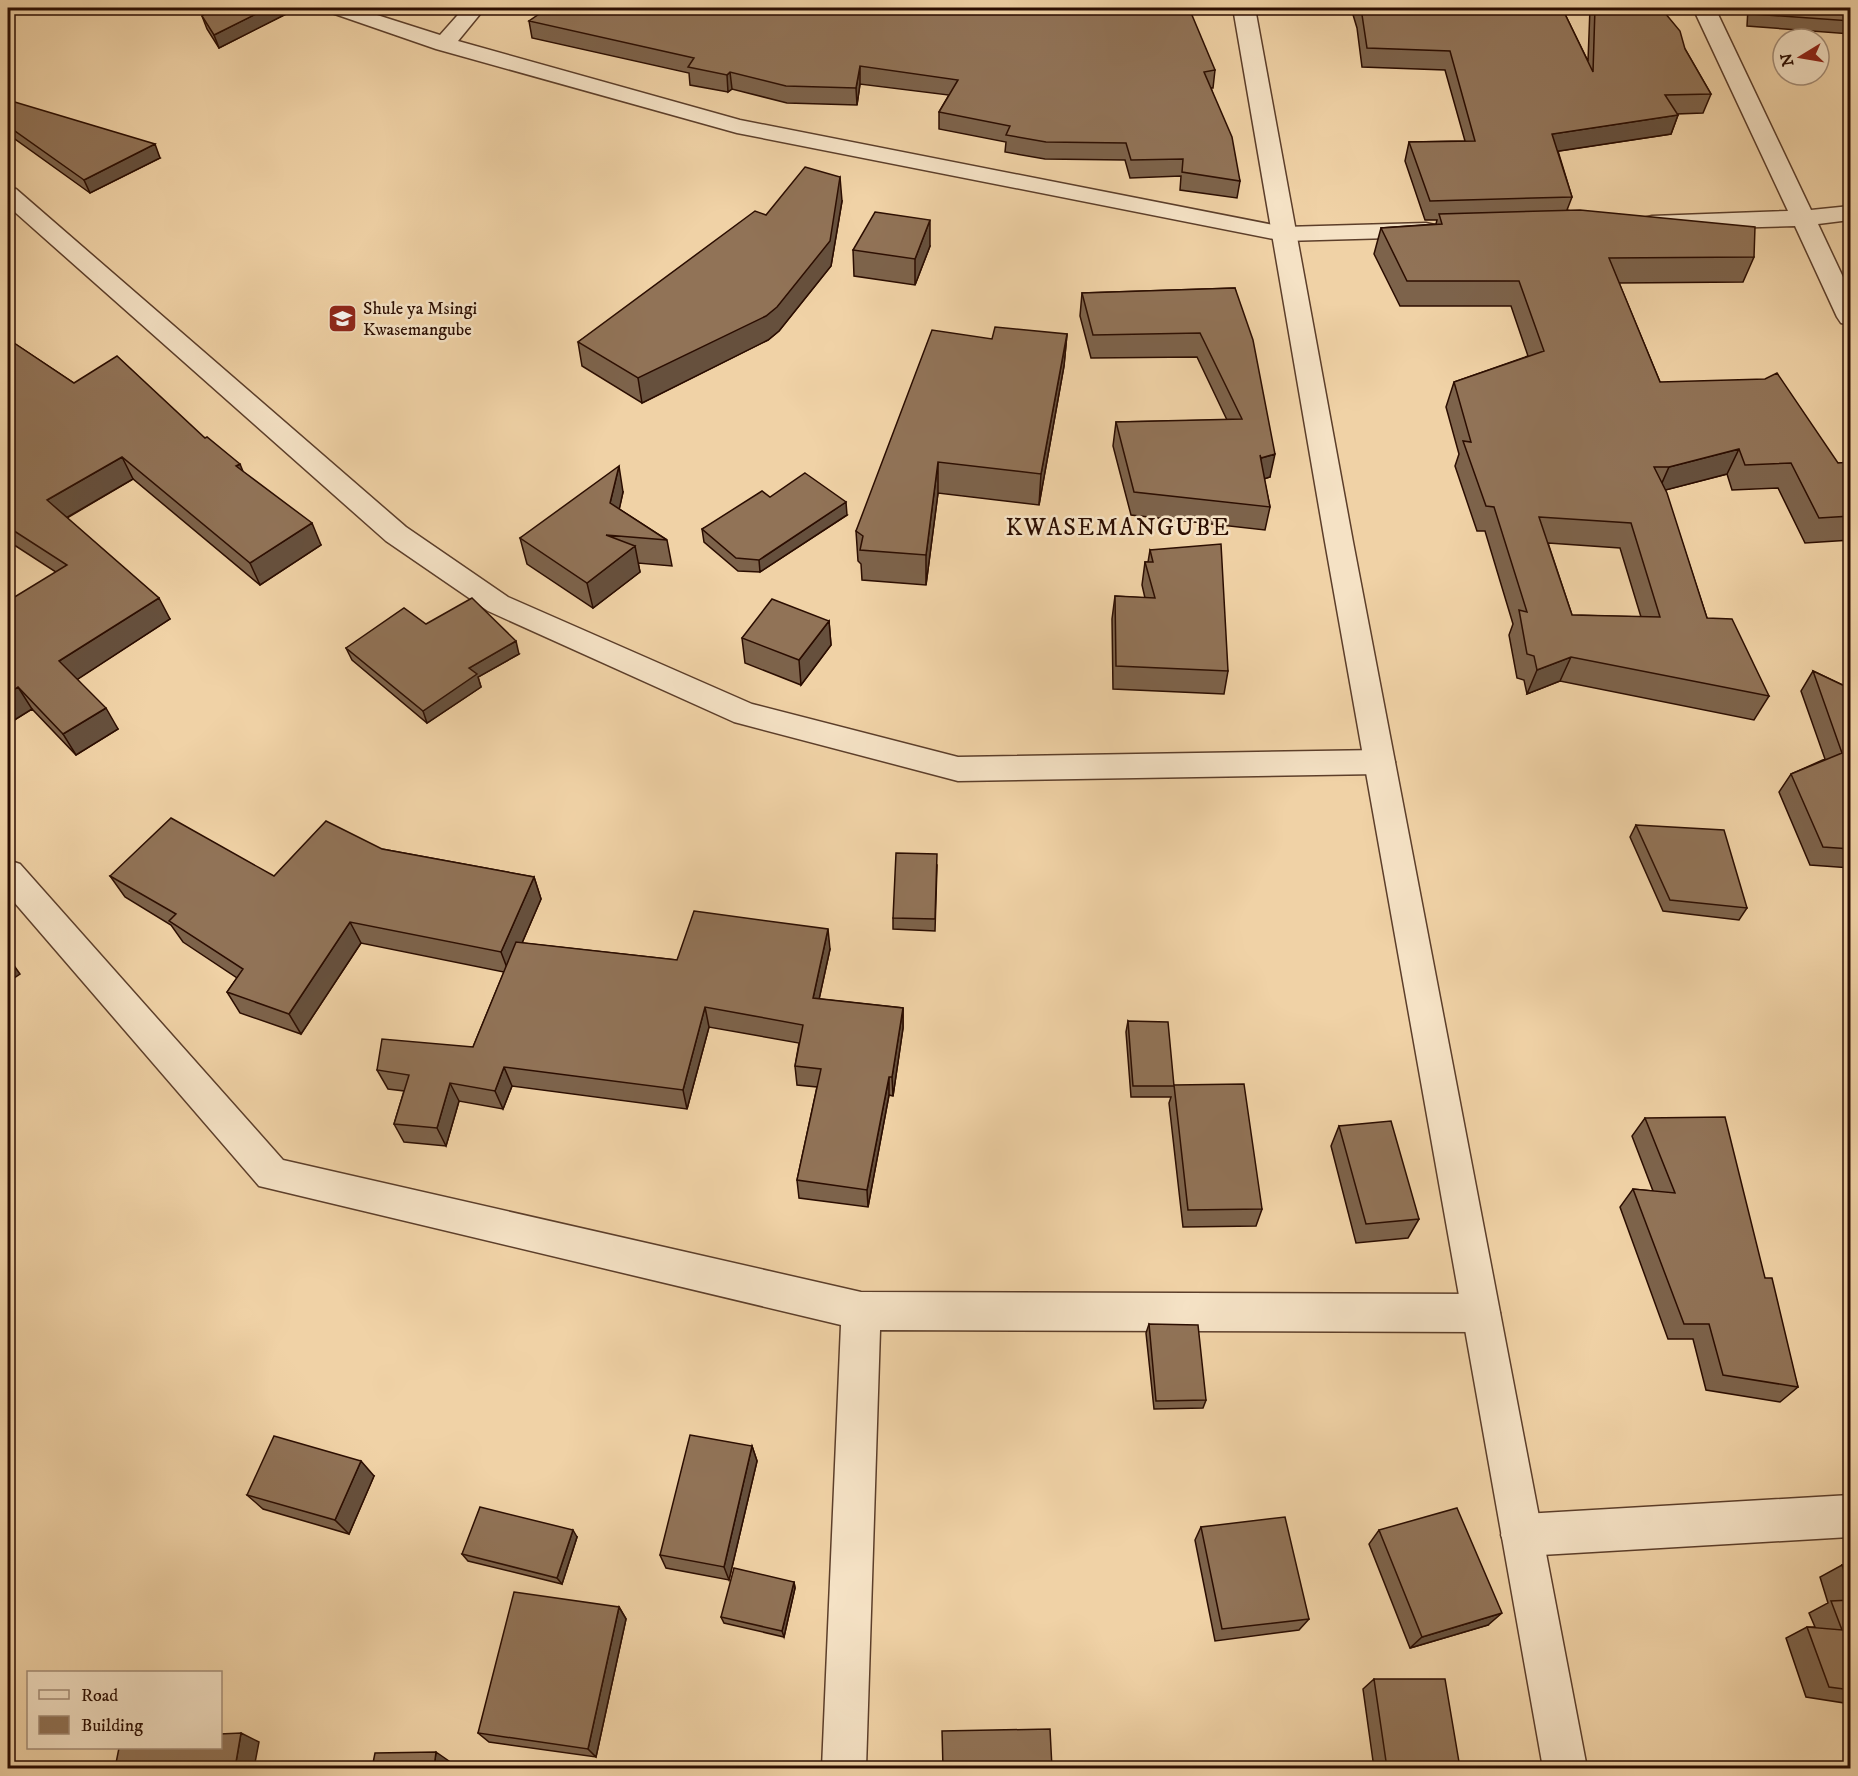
<svg xmlns="http://www.w3.org/2000/svg" width="1858" height="1776" viewBox="0 0 1858 1776" font-family="'IM FELL DW Pica',serif">
<style>
.lines{fill:none;stroke-linecap:round;stroke-linejoin:round}
.minor-casing{stroke:#5c3e2a;stroke-width:3}
.tertiary-casing{stroke:#5c3e2a;stroke-width:3}
.minor{fill:#f5e2c5;fill-rule:evenodd}
.tertiary{fill:#f5e2c5;fill-rule:evenodd}
.wall{fill:#7d634b;stroke:#2b0d01;stroke-width:1.5;fill-rule:evenodd}
.shaded-wall{fill:#66503d;stroke:#2b0d01;stroke-width:1.5}
.building{fill:#917357;stroke:#2b0d01;stroke-width:1.5;fill-rule:evenodd}
.labels{text-anchor:middle;stroke-width:5;stroke-linejoin:round;paint-order:stroke}
.far-poi-label{font-size:18px;fill:#2b0d01;stroke:#f5e2c5;text-anchor:start}
.quarter-label{font-size:24px;letter-spacing:1.5px;fill:#2b0d01;stroke:#f5e2c5}
</style>
<rect width="100%" height="100%" fill="#f0d2a6"/>
<filter id="stains"><feTurbulence type="fractalNoise" baseFrequency=".00333" numOctaves="4"/><feColorMatrix values="0 0 0 0 .2 0 0 0 0 .09 0 0 0 0 .02 0 0 0 .5 -.17"/></filter>
<radialGradient id="worn" r=".72"><stop offset=".6" stop-color="#630" stop-opacity="0"/><stop offset="1" stop-color="#630" stop-opacity=".3"/></radialGradient>
<g class="lines">
<defs>
<path id="minor" d="M325,8h30l85,27 24,-27h21l-27,33 282,79 544,107 142,-4 9,2 3,5 -3,5 -9,2 -142,4 -547,-108 -301,-84 -107,-37z
M1693,8h22l96,202 39,-4v14l-32,4 32,68v33l-9,-2 -4,-6 -42,-91 -143,4 -9,-2 -3,-5 3,-5 9,-2 136,-5z
M8,187l8,2 390,338 102,70 244,107 206,53 421,-7 11,3 5,9 -5,9 -11,3 -421,7 -224,-59 -246,-111 -102,-70 -378,-335z
M8,860l12,4 263,296 578,132 620,2 14,6 5,13 -5,13 -14,6 -601,-2 -14,438h-44l19,-443 -582,-139 -251,-291z
M1850,1495v42l-328,19 -15,-6 -6,-15 6,-15 15,-6z"/>
<path id="tertiary" d="M1233,8h22l98,534 234,1226h-44l-218,-1226z"/>
</defs>
<use href="#minor" class="minor-casing"/>
<use href="#tertiary" class="tertiary-casing"/>
<use href="#minor" class="minor"/>
<use href="#tertiary" class="tertiary"/>
</g>
<path class="wall" d="M214,8h84l-79,40 -12,-19 -5,-13z
M1351,8h211l26,53 2,-53h62l2,6 31,35 26,45 -8,19 -26,1 1,1 -7,19 -113,17 14,46 -5,13 187,47 -11,25 -124,1 41,99 178,81 13,-1v78l-46,3 -27,-55 -46,2 -5,-16 -62,16 42,128 62,78 -15,24 -194,-39 -33,13 -3,-14 -7,-2 -8,-43 4,-11 -28,-93h-8l-22,-65 4,-12 -13,-47 8,-25 74,-26 -17,-50h-111l-26,-52 7,-26 55,-4 1,-4h-12l-20,-59 4,-19 56,-1 -20,-71 -83,-3 -5,-39zM1548,543l72,5 21,69 -69,-2z
M1748,8h103v26l-104,-8z
M529,21l686,49 -2,18h-2l29,93 -3,17 -57,-8 1,-14 -51,2 -5,-18 -80,-1 -40,-7 1,-10 -67,-13v-17l10,-17 -89,-11 -3,21 -70,-2 -55,-14 -4,3 -38,-7 -1,-12 -157,-35z
M8,100l152,58 -70,35 -82,-59z
M842,201l-11,65 -52,65 -11,9 -126,63 -60,-37 -4,-24 188,-127z
M930,246l-15,39 -61,-9 -1,-26z
M1235,288l35,189 -6,2 6,28 -5,23 -134,-15 -18,-69 3,-24 111,-2 -30,-63 -106,1 -11,-42 2,-23z
M1067,334l-3,32 -25,139 -101,-12 -12,92 -64,-5 -1,-16 -3,-3 -2,-30 136,-192z
M8,339l66,44 131,55 38,34 78,73 -61,40 -127,-106 -66,39 103,101 -93,60 41,50 -42,26 -44,-46 -24,15 48,-152 -48,-31z
M623,492l-4,17 48,31 5,26 -34,-3 2,9 -47,36 -66,-44 -7,-26z
M770,497l77,18 -87,57 -22,-1 -34,-29 -2,-13z
M1150,550l78,121 -4,23 -111,-5 -1,-70 3,-23 30,2 -3,-13 3,-23h3z
M829,621l2,24 -30,40 -56,-22 -3,-25z
M426,624l93,30 -41,23 3,10 -54,36 -75,-63 -6,-12z
M1813,671l38,18v179l-41,-3 -31,-73 12,-18 34,-15 -24,-68z
M1636,825l111,83 -8,12 -76,-9 -33,-74z
M382,849l152,28 7,22 -19,44 155,17 153,-11 -11,50 84,9v20l-10,68 -4,-1 -21,112 -69,-9 -2,-18 20,-93 -20,-2 -2,-19 4,-23 -90,-16 -22,82 -175,-23 -9,23 -44,-8 -13,45 -42,-4 -10,-18 10,-33 -16,-2 -11,-19 96,-23 31,-75 -143,-29 -60,91 -61,-21 -13,-21 10,-14 -54,-36 -12,-17 -46,-28 -15,-21h164z
M937,866l-2,65 -42,-2v-11z
M1128,1021l134,188 -6,17 -73,1 -14,-124 2,-6h-40l-5,-65z
M1645,1118l120,160 33,109 -18,15 -74,-12 -13,-51h-25l-48,-132 13,-18 20,2 -21,-55z
M1339,1126l80,93 -11,19 -52,5 -25,-97z
M1149,1324l57,76 -3,8 -49,1 -8,-76z
M752,1446l5,15 -28,119 -63,-12 -6,-13z
M374,1476l-25,58 -86,-25 -16,-14z
M1201,1527l108,92 -10,11 -84,11 -20,-101z
M1379,1530l109,95 -78,23 -41,-104z
M577,1537l-15,47 -94,-23 -6,-7z
M1842,1565l9,1v138l-45,-7 -20,-59 21,-11h8l-6,-14 19,-10 -8,-26z
M794,1582l1,6 -11,49 -60,-14 -3,-6z
M619,1607l7,12 -30,138 -107,-15 -11,-9z
M1374,1679l86,89h-86l-11,-79z"/>
<path class="shaded-wall" d="M268,8h30l-79,40 -5,-13z
M860,66v18l-3,21 -1,-17z
M730,72l2,17 -4,3 -1,-17z
M1678,115l-7,19 -125,19 6,-19z
M155,144l5,14 -70,35 -6,-13z
M840,177l2,24 -11,65 -52,65 -11,9 -126,63 -4,-25z
M930,220v26l-15,39v-26z
M1067,334l-3,32 -25,139 2,-31z
M1739,449l-12,25 -69,18 11,-25z
M1275,454l-5,23 -13,4 4,-23z
M122,457l11,22 -74,43 -12,-22z
M938,462v31l-12,92v-30z
M240,464l9,22 -13,-20z
M619,466l4,26 -8,37 -5,-26z
M846,502l1,13 -87,57 -1,-12z
M312,523l9,22 -61,40 -10,-22z
M635,546l5,26 -47,36 -6,-25z
M159,598l11,21 -98,64 -13,-22z
M829,621l2,24 -30,40 -2,-25z
M516,641l3,13 -41,23 3,10 -54,36 -4,-12 46,-43z
M1571,657l-11,24 -33,13 10,-24z
M18,687l14,22 -24,15v-30z
M106,708l12,21 -42,26 -13,-21z
M534,877l7,22 -32,74 -8,-21z
M350,922l11,21 -60,91 -12,-20z
M828,929l2,20 -15,69 -2,-20z
M8,957l12,17 -12,8z
M705,1007l4,20 -22,82 -4,-19z
M903,1008v20l-10,68 -1,-19z
M504,1067l8,19 -9,23 -8,-18z
M889,1077v18l-21,112 -1,-17z
M450,1083l9,18 -13,45 -9,-18z
M752,1446l5,15 -28,119 -5,-13z
M361,1461l13,15 -25,58 -14,-14z
M573,1530l4,7 -15,47 -5,-6z
M794,1582l1,6 -11,49 -2,-6z
M619,1607l7,12 -30,138 -8,-8z
M1502,1613l-14,12 -78,23 12,-11z
M241,1733l18,9 -5,26h-19z
M436,1752l13,9 -1,7h-14z"/>
<path class="building" d="M214,8h54l-54,27 -12,-19z
M548,8h641l26,62 -11,2 28,65 8,44 -58,-9 1,-13 -52,1 -5,-17 -80,-1 -40,-7 4,-9 -71,-14 19,-32 -98,-14 -4,22 -70,-2 -56,-14 -3,3 -39,-8 6,-9 -165,-37z
M1361,8h201l31,64 2,-64h57l2,6 11,-1 15,18 5,18 26,45 -46,1 13,20 -126,19 20,63 -142,4 -21,-59 66,-1 -25,-90 -83,-3z
M1753,8h98v13l-99,-7z
M8,100l147,44 -71,36 -76,-54z
M805,167l35,10 -10,64 -53,66 -11,9 -128,62 -60,-36 177,-131 11,4z
M1580,210l175,17 -1,30 -145,1 51,124 105,-3 12,-6 61,90 13,-1v54l-32,2 -28,-55 -46,2 -6,-16 -70,18h-15l13,26 40,125 25,1 37,77 -198,-39 -34,13 -3,-14 -7,-2 -8,-44 8,2 -33,-105 -8,-1 -23,-65 8,1 -17,-60 90,-31 -25,-70h-112l-26,-53 61,-4 -3,-10zM1539,517l92,6 29,94 -88,-2z
M875,212l55,8 -15,39 -62,-9z
M1235,288l18,52 22,114 -14,4 -1,-3 10,52 -136,-15 -18,-70 126,-3 -42,-86 -107,2 -11,-42z
M995,327l72,7 -26,140 -103,-12 -12,93 -66,-5 3,-14 -7,-5 76,-201 60,9z
M8,339l66,44 43,-27 88,82 2,-1 33,27 -4,2 76,57 -62,40 -128,-106 -75,43 112,98 -100,63 47,47 -43,26 -45,-47 -10,7v-93l59,-36 -59,-38z
M619,466l-9,37 57,37 -61,-5 29,11 -48,37 -67,-45z
M805,473l41,29 -87,58 -23,-2 -34,-29 60,-38 8,6z
M1221,544l7,127 -112,-5 -1,-70 40,2 -10,-36h8l-3,-12z
M472,598l44,43 -47,27 8,6 -54,37 -77,-63 58,-40 22,16z
M772,599l57,22 -30,39 -57,-22z
M1813,671l38,18v160l-28,-2 -32,-73 51,-21z
M171,818l103,58 52,-55 56,28 152,28 -33,75 -151,-30 -61,92 -62,-22 16,-23 -74,-48 7,-7 -66,-38z
M1636,825l88,5 23,78 -77,-8z
M896,853l41,1 -2,65 -42,-1z
M694,911l134,18 -15,69 90,10 -11,69h-3l-22,113 -70,-10 24,-111 -26,-3 8,-41 -98,-18 -22,83 -179,-23 -9,24 -45,-8 -13,45 -43,-4 15,-49 -32,-5 5,-31 91,8 43,-105 161,18z
M1128,1021l40,1 6,64h-41z
M1244,1084l18,125 -74,1 -14,-125z
M1725,1117l40,161h7l26,109 -75,-12 -14,-51h-25l-51,-135 42,4 -30,-75z
M1391,1121l28,98 -53,5 -27,-98z
M1149,1324l49,1 8,75 -50,1z
M690,1435l62,11 -28,121 -64,-12z
M274,1436l87,25 -26,59 -88,-25z
M480,1507l93,23 -16,48 -95,-24z
M1457,1508l45,105 -80,24 -43,-107z
M1285,1517l24,102 -87,10 -21,-102z
M1842,1565l9,1v25z
M734,1568l60,14 -12,49 -61,-14z
M514,1592l105,15 -31,142 -110,-16z
M1851,1600v90l-22,-3 -22,-60 35,3 -11,-29z
M1374,1679h71l15,89h-73z
M1050,1729l2,39h-109l-1,-37z
M241,1733l-6,35h-120l4,-20h101v-14z
M436,1752l-2,16h-62l3,-15z"/>
<defs>
<symbol id="school-square" viewBox="-11 -11 22 22"><rect x="-9" y="-9" width="18" height="18" rx="4" fill="#8f2418" stroke="#f5e2c5"/><path d="M0-5L7-2L0 1L-7-2ZM-4 1L0 2.5L4 1V4Q0 6-4 4Z" fill="#fff"/></symbol>
</defs>
<g fill-rule="evenodd">
<use href="#school-square" x="326" y="302" width="33" height="33"/>
</g>
<g class="labels">
<g class="far-poi-label">
<text x="363" y="314">Shule ya Msingi<tspan x="363" dy="21">Kwasemangube</tspan></text>
</g>
<g class="quarter-label">
<text x="1118" y="535">KWASEMANGUBE</text>
</g>
</g>
<rect width="1858" height="1776" fill="none" stroke="#f0d2a6" stroke-width="30"/>
<rect x="9" y="9" width="1840" height="1758" fill="none" stroke="#2b0d01" stroke-width="3"/>
<rect x="15" y="15" width="1828" height="1746" fill="none" stroke="#2b0d01" stroke-width="1.5"/>
<rect x="27" y="1671" width="195" height="78" fill="#f5e2c5" stroke="#a48d77" stroke-width="1.5"/>
<rect x="39" y="1690" width="30" height="9" fill="#f5e2c5" stroke="#a48d77" stroke-width="1.5"/>
<text x="81" y="1701" font-size="18" fill="#2b0d01">Road</text>
<rect x="39" y="1716" width="30" height="18" fill="#917357" stroke="#a48d77" stroke-width="1.5"/>
<text x="81" y="1731" font-size="18" fill="#2b0d01">Building</text>
<g transform="translate(1801 57) rotate(259)"><circle r="28" fill="#f5e2c5" stroke="#a48d77" stroke-width="1.5"/>
<path d="M0-4.5L10 22L0 15L-10 22Z" fill="#8f2418"/>
<text y="-9" font-size="16" font-weight="bold" text-anchor="middle" fill="#2b0d01">N</text>
</g>
<rect width="100%" height="100%" filter="url(#stains)"/>
<rect width="100%" height="100%" fill="url(#worn)"/>
</svg>
